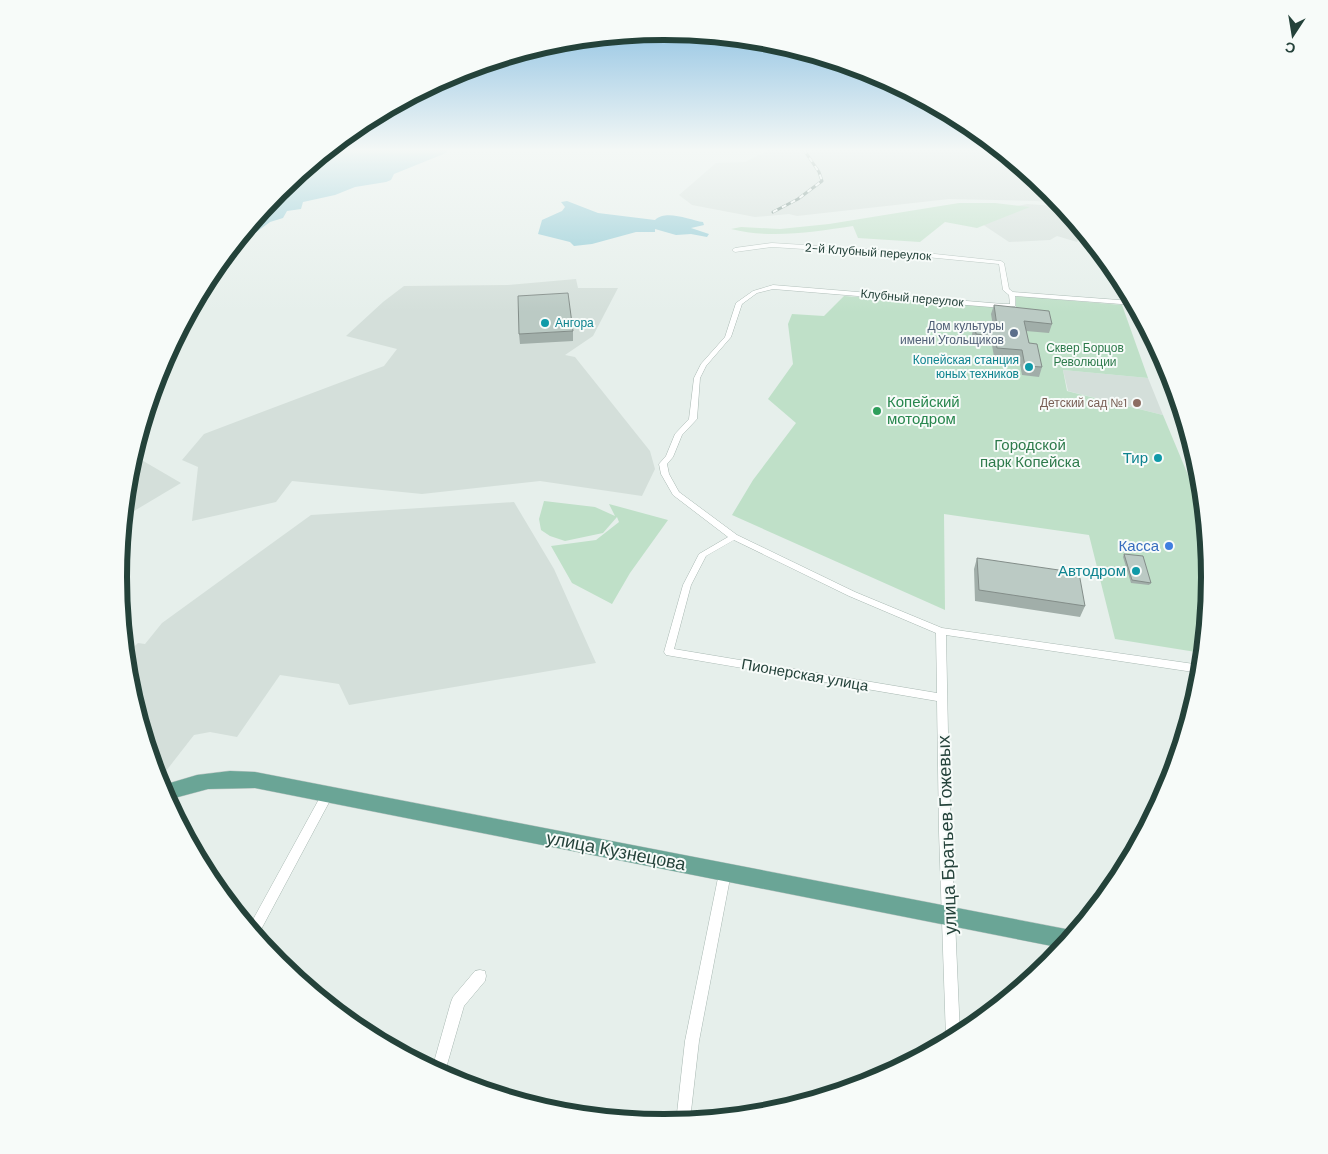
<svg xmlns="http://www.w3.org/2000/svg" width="1328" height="1154" viewBox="0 0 1328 1154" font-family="'DM Sans',sans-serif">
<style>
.built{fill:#d4dfda}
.green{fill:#bfe0c8}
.water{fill:#8ec9d4}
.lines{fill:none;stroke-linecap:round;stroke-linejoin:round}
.minor-casing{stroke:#a8b8b2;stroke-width:1}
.tertiary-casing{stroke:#a8b8b2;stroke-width:1}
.primary-casing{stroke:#c2cac8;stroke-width:1}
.minor{fill:#fff;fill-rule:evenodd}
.tertiary{fill:#fff;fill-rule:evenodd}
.primary{fill:#6aa596;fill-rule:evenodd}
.rail-casing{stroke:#5f7d75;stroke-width:3}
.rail{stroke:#f7fbf9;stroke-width:2;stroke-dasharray:5;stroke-linecap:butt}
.wall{fill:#a1aea9}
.building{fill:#bbcac4;stroke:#838d89}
.culture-dot{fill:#0f9aa8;stroke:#f7fbf9;stroke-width:2}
.service-dot{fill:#5c6f8a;stroke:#f7fbf9;stroke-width:2}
.education-dot{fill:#8d6e63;stroke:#f7fbf9;stroke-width:2}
.leisure-dot{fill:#2e9e5b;stroke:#f7fbf9;stroke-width:2}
.shop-dot{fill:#3f7fe0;stroke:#f7fbf9;stroke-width:2}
.labels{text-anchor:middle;stroke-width:4;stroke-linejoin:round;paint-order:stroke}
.far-street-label{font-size:12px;fill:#24423a;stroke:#f7fbf9}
.far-culture-label{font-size:12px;fill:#0d838f;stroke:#f7fbf9;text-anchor:start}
.far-service-label{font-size:12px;fill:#4e5e75;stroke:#f7fbf9;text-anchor:end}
.far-park-label{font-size:12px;fill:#2d7a4b;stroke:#f7fbf9}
.far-education-label{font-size:12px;fill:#785e54;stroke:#f7fbf9;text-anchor:end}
.leisure-label{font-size:15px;fill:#27864d;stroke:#f7fbf9;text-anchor:start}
.park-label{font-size:15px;fill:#2d7a4b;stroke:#f7fbf9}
.culture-label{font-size:15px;fill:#0d838f;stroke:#f7fbf9;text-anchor:end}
.shop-label{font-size:15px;fill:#366cbe;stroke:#f7fbf9;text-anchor:end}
.street-label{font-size:15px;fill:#24423a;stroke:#f7fbf9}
.near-street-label{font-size:18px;fill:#24423a;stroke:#f7fbf9}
.rim{fill:none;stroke:#24423a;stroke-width:6}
</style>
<rect width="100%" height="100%" fill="#e6efeb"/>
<path class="built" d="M769,150h231l50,41 10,12 -24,-2 -87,-2 -152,17 -8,-2 -34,3 -63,-12 -13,-10 37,-32 29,-1z
M1027,204l27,2 11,4 22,27 -6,-1 -4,6 -20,-6 -7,4 -41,2 -27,-18 17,-14z
M576,279l2,9h40l-25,48 -28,19 10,2 75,94 5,18 -13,27 -102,-15 -118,13 -130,-13 -16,21 -84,19 6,-54 -16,-7 22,-26 180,-68 13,-17 -51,-13 37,-34 21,-16 104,-1z
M1063,370l85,8 15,37 -95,-24z
M133,455l48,28 -57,34 5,-47z
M514,502l40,67 42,94 -247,42 -10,-21 -59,-9 -43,62 -27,-5 -16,3 -28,36 -10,4 -27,-92 -3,-29 12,-11 7,1 17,-21 149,-108z"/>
<path class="green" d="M959,203h36l35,4 -53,21 -32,-6 -25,20 -62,-4 -5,-12c-40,6 -82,13 -122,3l10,-2 39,2 49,-5z
M844,296l172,12v-12l106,9 26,73 -85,-8 4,21 96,24 40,96 7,66 -7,67 -2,1 1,8 -87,-14 -26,-104 -145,-21 1,96 -213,-95 21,-35 43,-57 -28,-24 25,-35 -5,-40 4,-10 32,2z
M544,501l51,6 20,9 -6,-12 59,16 -38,53 -18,31 -40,-21 -21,-37 45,-6 23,-18 -2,-5 -14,16 -38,8 -15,-5 -9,-6 -2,-11z"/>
<path class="water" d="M328,150h120l-2,3 -52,21 -3,6 -5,2 -31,5 -20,8 -32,7 -2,7 -14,2 -4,7 -13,4 -15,11 -16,6 39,-48z
M567,201l31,12 57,7c11,-11 35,0 48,2l1,3 -13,3 18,6 -2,3 -16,-3 -15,1 -21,-6v3h-19l-44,12 -18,2 -4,-4 -32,-8 4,-14 20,-9 3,-4 -4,-5z"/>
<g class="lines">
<defs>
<path id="minor" d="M772,243l144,9 85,9 3,2 5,26 4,3 119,9 2,4 -119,-9v10l-12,2 -230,-19 -16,4 -15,11 -11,33 -25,29 -6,12 -3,41 -15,16 -9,22 -6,7 2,10 10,18 58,43 118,57 87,36 259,37 -1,8 -254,-38 3,147 11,253 -12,6 -2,-3 -7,-206 -2,-131 -271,-46 -2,-3 19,-67 16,-31 29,-17 -55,-42 -12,-21 -2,-10 7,-8 9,-22 14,-15 5,-41 7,-14 24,-27 11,-34 17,-12 20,-6 230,19h7l-1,-9 -6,-5 -4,-26 -83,-8 -144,-9 -37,5 -3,-2 3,-2zM734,540l115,56 87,37 1,60 -263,-44 17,-64 15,-29z
M328,788l4,2 2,3 -77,144 -8,-10 75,-137z
M725,868l4,1 2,4 -32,168 -9,79 -14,2 9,-81 34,-168 2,-4z
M480,970l5,1 1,5 -1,5 -21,25 -20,69 -12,-6 19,-67 2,-5 22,-26z"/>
<path id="tertiary" d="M1148,334h2l19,36 13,43 -6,-2 -29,-75z"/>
<path id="primary" d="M230,771l25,1 821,159 -14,17 -807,-160 -47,1 -41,11 -7,-14 37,-11z"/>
</defs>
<use href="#minor" class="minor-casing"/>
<use href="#tertiary" class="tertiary-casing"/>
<use href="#primary" class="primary-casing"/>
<use href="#minor" class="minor"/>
<use href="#tertiary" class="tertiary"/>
<use href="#primary" class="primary"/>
<defs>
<path id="rail" d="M773,212l25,-13 24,-18 -3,-9 -15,-22"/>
</defs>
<use href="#rail" class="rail-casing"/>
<use href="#rail" class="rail"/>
</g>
<path class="wall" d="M994,305l58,19 -3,9 -23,-2 3,12 13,24 -3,10 -17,-2 -3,-16 -25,-2 -2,-12 -19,-2 -1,-9 3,-10 18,2 -2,-12z
M573,331v10l-53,3 -1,-10z
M1124,554l27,29 -2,2 -18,-2 -8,-26z
M977,558l108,48 -5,11 -105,-16 -1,-32z"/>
<path class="building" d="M568,293l5,38 -54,3 -1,-38z
M994,305l55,6 3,13 -28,-3 5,22 8,1 5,23 -17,-1 -3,-16 -25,-2 -2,-12 -19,-2 -1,-10 22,2z
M1124,554l19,2 8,27 -19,-3z
M977,558l102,15 6,33 -106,-16z"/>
<linearGradient id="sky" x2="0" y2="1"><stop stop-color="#84bce0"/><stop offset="0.48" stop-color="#f4f8f6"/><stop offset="1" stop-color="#f4f8f6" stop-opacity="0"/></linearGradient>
<rect width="1328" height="312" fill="url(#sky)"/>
<g class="culture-dot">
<circle cx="545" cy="323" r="5"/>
<circle cx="1029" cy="367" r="5"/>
<circle cx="1158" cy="458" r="5"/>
<circle cx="1136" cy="571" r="5"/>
</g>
<circle class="service-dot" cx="1014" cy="333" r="5"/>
<circle class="education-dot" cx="1137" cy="403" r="5"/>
<circle class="leisure-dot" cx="877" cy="411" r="5"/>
<circle class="shop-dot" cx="1169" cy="546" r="5"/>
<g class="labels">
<g class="far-street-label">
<text transform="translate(868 252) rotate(4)" y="4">2-й Клубный переулок</text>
<text transform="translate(912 298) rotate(5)" y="4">Клубный переулок</text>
</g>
<g class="far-culture-label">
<text x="555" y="327">Ангора</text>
<text x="1019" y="364" text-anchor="end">Копейская станция<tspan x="1019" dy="14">юных техников</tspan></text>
</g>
<g class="far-service-label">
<text x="1004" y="330">Дом культуры<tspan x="1004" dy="14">имени Угольщиков</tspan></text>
</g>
<g class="far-park-label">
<text x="1085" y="352">Сквер Борцов<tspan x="1085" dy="14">Революции</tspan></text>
</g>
<g class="far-education-label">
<text x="1127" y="407">Детский сад №1</text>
</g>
<g class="leisure-label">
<text x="887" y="407">Копейский<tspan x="887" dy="17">мотодром</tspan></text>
</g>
<g class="park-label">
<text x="1030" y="450">Городской<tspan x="1030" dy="17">парк Копейска</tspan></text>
</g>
<g class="culture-label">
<text x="1148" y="463">Тир</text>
<text x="1126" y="576">Автодром</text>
</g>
<g class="shop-label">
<text x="1159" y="551">Касса</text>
</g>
<g class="street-label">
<text transform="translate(805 675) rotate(10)" y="5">Пионерская улица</text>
</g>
<g class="near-street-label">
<text transform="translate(947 835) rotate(-92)" y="6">улица Братьев Гожевых</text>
<text transform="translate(616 851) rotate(11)" y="6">улица Кузнецова</text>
</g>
</g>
<path d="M0 0H1328V1154H0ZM127 577a537 537 0 1 1 1074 0a537 537 0 1 1-1074 0Z" fill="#f7fbf9" fill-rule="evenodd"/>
<path class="rim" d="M127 577a537 537 0 1 1 1074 0a537 537 0 1 1-1074 0Z"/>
<g transform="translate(1293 35) rotate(192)" stroke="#f7fbf9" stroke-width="4" paint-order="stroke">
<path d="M0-4L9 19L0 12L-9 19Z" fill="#24423a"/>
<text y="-8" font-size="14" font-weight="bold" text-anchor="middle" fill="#24423a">С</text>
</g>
</svg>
